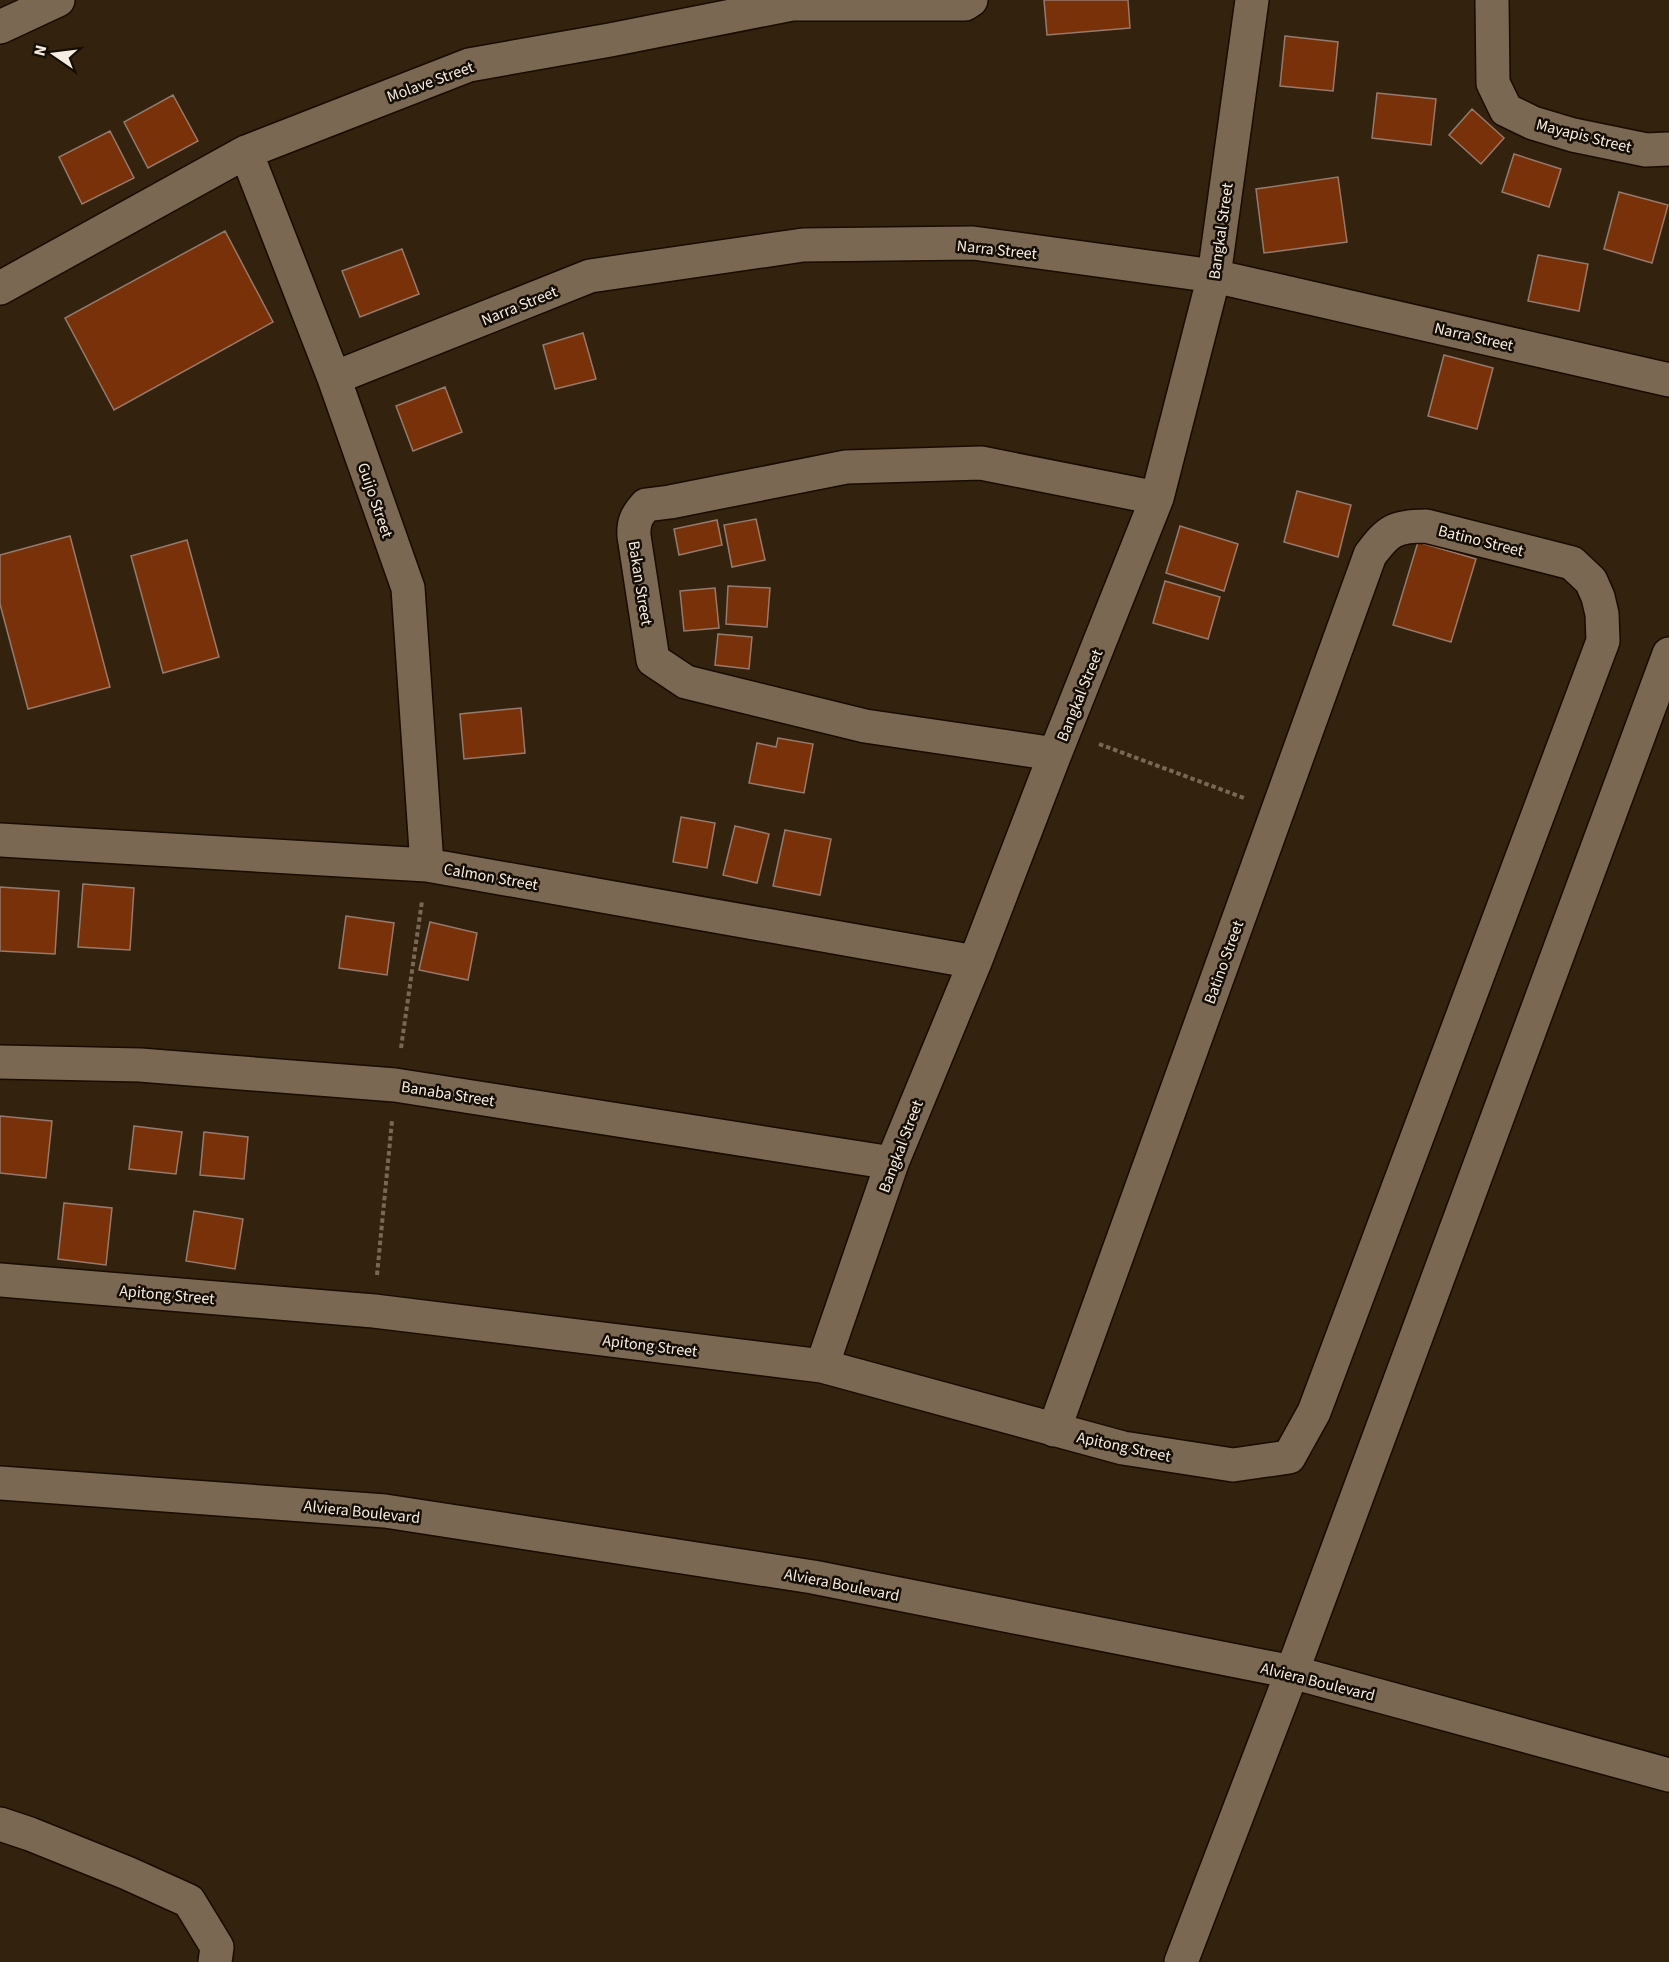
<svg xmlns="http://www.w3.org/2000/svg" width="1669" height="1962" viewBox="0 0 1669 1962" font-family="'Source Sans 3',sans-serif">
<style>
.building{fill:#783108;stroke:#967a6d;stroke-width:1.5}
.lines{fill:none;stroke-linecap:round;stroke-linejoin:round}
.minor-casing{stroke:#1a0b00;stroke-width:36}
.path{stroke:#786957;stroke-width:4;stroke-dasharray:4.5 3;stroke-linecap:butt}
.minor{stroke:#7b6853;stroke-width:33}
.labels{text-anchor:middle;stroke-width:5;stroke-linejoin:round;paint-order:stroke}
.street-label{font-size:16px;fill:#f8ede1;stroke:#150e06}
</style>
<rect width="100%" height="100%" fill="#33220e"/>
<path class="building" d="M1044,0h84l2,28 -83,7z
M1285,36l53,6 -5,49 -53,-5z
M1377,93l59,6 -5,46 -59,-7z
M173,95l25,46 -50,27 -24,-46z
M1472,109l32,29 -23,26 -32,-29z
M110,131l24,47 -52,26 -23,-47z
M1514,154l47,15 -12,38 -47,-15z
M1338,177l9,65 -83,11 -8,-64z
M1619,192l49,13 -16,58 -48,-14z
M225,231l48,91 -159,88 -49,-92z
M402,249l17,45 -59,23 -18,-46z
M1538,255l50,9 -9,47 -51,-10z
M583,333l13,46 -41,10 -12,-44z
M1444,355l49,13 -16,61 -49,-13z
M445,387l17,45 -49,19 -17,-45z
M1297,491l54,14 -13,52 -54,-15z
M756,519l9,41 -33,7 -8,-42z
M717,520l5,25 -43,10 -5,-26z
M1180,526l58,18 -14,47 -58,-18z
M70,536l40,151 -82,22 -28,-105v-49z
M187,540l32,117 -56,16 -32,-117z
M1418,542l58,17 -25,83 -58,-17z
M1165,581l55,16 -12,42 -55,-16z
M728,586l42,2 -3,39 -41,-3z
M715,588l4,40 -35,3 -4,-40z
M718,634l34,3 -3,32 -34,-4z
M521,708l4,45 -61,6 -4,-45z
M778,738l35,6 -9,49 -55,-10 8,-40 19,4z
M681,817l34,6 -8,45 -34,-6z
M735,826l34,8 -12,49 -34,-8z
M785,830l46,9 -11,56 -47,-9z
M83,884l51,4 -4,62 -52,-3z
M0,887l59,4 -4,63 -55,-3z
M346,916l48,7 -7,52 -48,-7z
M430,922l47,11 -9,47 -49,-10z
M0,1116l52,5 -6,57 -46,-5z
M134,1126l48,6 -6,42 -47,-5z
M204,1132l44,5 -4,42 -44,-4z
M64,1203l48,5 -6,57 -48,-6z
M194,1211l49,8 -8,50 -49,-8z"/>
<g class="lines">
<defs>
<path id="minor" d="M1492,0l1,83 13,27 27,13 40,12 73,15 23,-1
M0,27l58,-27
M246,152l88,226 74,210 19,277
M0,288l246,-136 223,-87 141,-25 182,-36h173l6,-4
M334,378l256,-102 213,-31 170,-2 241,33 455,104
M1055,754l-190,-28 -179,-44 -33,-22 -19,-124c-1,-14 3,-21 12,-31l24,-3 176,-35 135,-4 176,35
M0,840l427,25 548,97
M0,1062l140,3 255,20 497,78
M0,1280l374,31 448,55 301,82 110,17 56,-8 25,-45 289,-771 -1,-27 -4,-17 -7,-16 -19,-18 -146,-37c-32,0 -38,5 -56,29l-316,875
M822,1366l70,-203 83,-201 80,-208 102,-256 57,-222 38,-276
M0,1483l385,28 428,66 479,95 377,103
M0,1824l30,10 97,39 62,28 28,46 -2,15
M1181,1962l111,-290 377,-1018"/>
</defs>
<use href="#minor" class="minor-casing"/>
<path class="path" d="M1099,744l145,54
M401,1048l21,-147
M377,1275l15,-154"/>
<use href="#minor" class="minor"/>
</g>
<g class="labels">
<g class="street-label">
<text transform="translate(430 81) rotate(-20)" y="6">Molave Street</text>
<text transform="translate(1584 135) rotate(14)" y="6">Mayapis Street</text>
<text transform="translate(1220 231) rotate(-82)" y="6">Bangkal Street</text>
<text transform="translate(997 249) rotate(6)" y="6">Narra Street</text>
<text transform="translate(519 305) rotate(-22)" y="6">Narra Street</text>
<text transform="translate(1474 336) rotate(13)" y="6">Narra Street</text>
<text transform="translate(376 500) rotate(71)" y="6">Guijo Street</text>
<text transform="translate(1481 540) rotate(14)" y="6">Batino Street</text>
<text transform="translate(641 583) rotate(81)" y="6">Bakan Street</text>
<text transform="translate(1079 695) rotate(-68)" y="6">Bangkal Street</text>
<text transform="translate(491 876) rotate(10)" y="6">Calmon Street</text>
<text transform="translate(1223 962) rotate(-70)" y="6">Batino Street</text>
<text transform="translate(448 1093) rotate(9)" y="6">Banaba Street</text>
<text transform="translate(900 1146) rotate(-69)" y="6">Bangkal Street</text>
<text transform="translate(167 1294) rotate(5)" y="6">Apitong Street</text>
<text transform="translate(650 1345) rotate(7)" y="6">Apitong Street</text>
<text transform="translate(1124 1446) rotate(12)" y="6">Apitong Street</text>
<text transform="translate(362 1511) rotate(6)" y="6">Alviera Boulevard</text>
<text transform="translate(842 1584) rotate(11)" y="6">Alviera Boulevard</text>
<text transform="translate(1318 1681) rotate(14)" y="6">Alviera Boulevard</text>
</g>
</g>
<g transform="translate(54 54) rotate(284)" stroke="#150e06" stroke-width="4.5" paint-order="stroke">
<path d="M0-4.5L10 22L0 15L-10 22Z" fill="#f8ede1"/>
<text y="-9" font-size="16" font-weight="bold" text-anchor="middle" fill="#f8ede1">N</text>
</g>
</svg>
